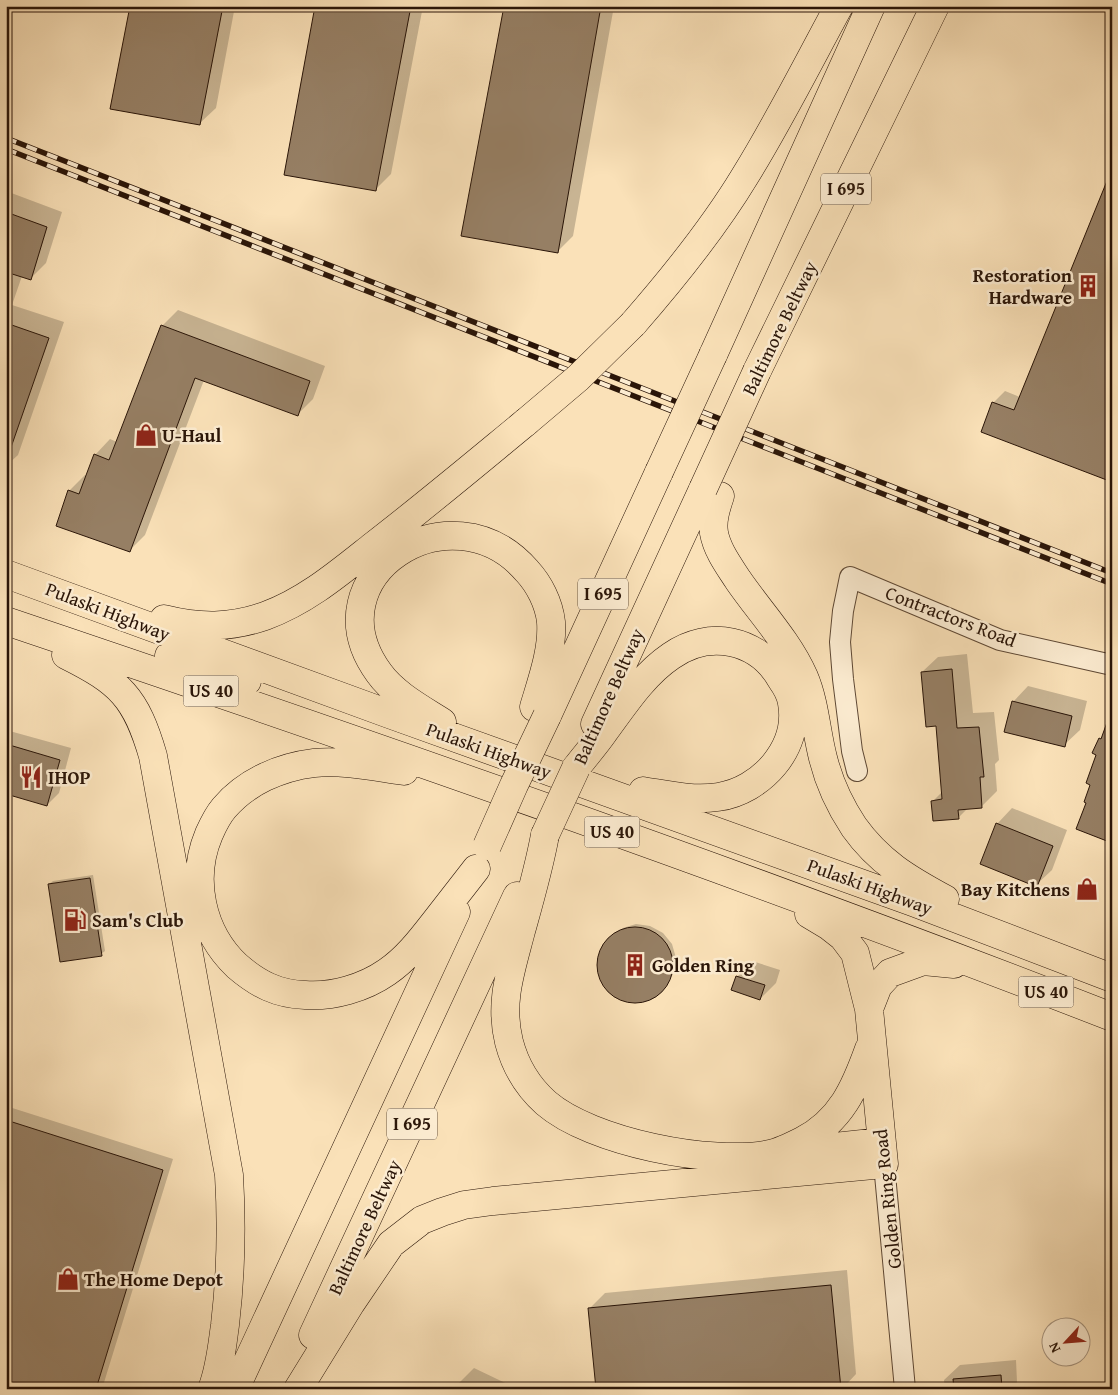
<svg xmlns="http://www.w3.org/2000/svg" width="1118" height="1395" viewBox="0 0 1118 1395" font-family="'Gentium Book Plus',serif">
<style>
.shadow{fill:#0003}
.building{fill:#967f64;stroke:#2a1508}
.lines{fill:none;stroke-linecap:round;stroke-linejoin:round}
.minor-casing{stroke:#5e4834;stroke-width:22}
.highway-casing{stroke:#2a1508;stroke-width:29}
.minor{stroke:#fcecd1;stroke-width:20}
.highway{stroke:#fae1b8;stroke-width:28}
.rail-casing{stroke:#2a1508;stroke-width:5.5}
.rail{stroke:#fcecd1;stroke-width:4;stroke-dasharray:11;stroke-linecap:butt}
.highway-bridge-casing{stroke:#2a1508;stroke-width:29;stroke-linecap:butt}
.highway-bridge{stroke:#fae1b8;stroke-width:28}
.labels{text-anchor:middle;stroke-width:5;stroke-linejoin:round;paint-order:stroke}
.shield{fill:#fcecd1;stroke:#695644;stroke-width:1}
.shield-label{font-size:18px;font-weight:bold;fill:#2a1508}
.poi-label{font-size:19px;font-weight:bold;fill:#2a1508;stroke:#fcecd1;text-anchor:start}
.street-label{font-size:19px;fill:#2a1508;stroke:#fcecd1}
</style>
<rect width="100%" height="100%" fill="#fae1b8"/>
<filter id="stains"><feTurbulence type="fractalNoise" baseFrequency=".004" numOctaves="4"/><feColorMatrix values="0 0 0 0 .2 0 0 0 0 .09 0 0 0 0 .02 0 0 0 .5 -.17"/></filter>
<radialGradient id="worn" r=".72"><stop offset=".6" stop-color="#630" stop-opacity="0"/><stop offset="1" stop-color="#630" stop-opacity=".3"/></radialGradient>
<path class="shadow" d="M131,6h104l-19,102 -16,15z
M317,6h106l-32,168 -16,16z
M506,6h108l-41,230 -16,16z
M6,191l56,21 -16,51 -16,16 -8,-3 -10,29 52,17 -46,133 -12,11z
M178,310l147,56 -12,33 -16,16 -93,-35 -59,155 -16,16 -60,-60 16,-16 2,1 8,-21 15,-16 7,3 45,-116z
M1005,391l15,6 92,84 -119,-78z
M967,654l6,59 21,-1 5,48 -4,4 2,27 -15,15 -14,2 -10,10 -26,-16 11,-11 -6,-67 -15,-52 16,-15z
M1028,686l59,15 -7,29 -16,15 -51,-43z
M6,730l65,18 -12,45 -12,12 -41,-12z
M1012,808l55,22 -15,40 -16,15 -39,-61z
M93,875l12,76 -4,3 -52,-70 4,-3z
M636,924l14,2 13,7 9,11 4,14 -2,14 -7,13 -16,13 -13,4 -14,-2 -13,-7 -9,-11 -4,-14 1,-14 8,-13 16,-13z
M752,961l28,9 -4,13 -16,16 -23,-22z
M6,1106l167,53 -71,230h-96z
M847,1270l9,104 -14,15h-245l-7,-81 15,-15z
M1016,1360l1,22 -2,3v4h-70l-1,-9 16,-15z
M474,1368l44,21h-62l2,-5z"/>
<path class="building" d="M130,6h93l-23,119 -90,-16z
M315,6h96l-35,185 -92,-16z
M504,6h97l-43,247 -97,-17z
M1111,171h1v311l-131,-50 11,-30 22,8z
M6,212l41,15 -16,53 -25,-8z
M6,323l43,15 -41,118 -2,-1z
M161,325l149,56 -12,35 -103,-38 -65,174 -74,-26 12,-36 11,4 15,-40 15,6z
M952,669l5,59 22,-1 5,50h-4l2,31 -24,2 1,9 -26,2 -2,-20 11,-2 -6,-73 -10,1 -5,-55z
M1012,701l60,15 -7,31 -61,-15z
M1110,714h2v129l-36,-14 10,-26 -2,-1 6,-17 -4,-2 10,-28 -4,-2 7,-15 2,1z
M6,744l54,16 -13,46 -41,-12z
M996,823l57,23 -16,41 -57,-23z
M90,878l12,78 -42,6 -12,-78z
M597 965a38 38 0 1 1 76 0a38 38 0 1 1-76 0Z
M736,976l29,9 -5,15 -29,-10z
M6,1120l157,50 -67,219h-90z
M831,1285l10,104h-245l-8,-81z
M1001,1375l1,14h-48l-1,-10z"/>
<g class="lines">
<defs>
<path id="minor" d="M857,771l-5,-20 -9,-72 -3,-37 3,-31 7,-34 150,63 112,25
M884,1164l21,225"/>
<path id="highway" d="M633,324c41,-47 80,-95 112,-148 34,-55 63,-113 94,-170
M713,355l158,-349
M757,371l178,-365
M720,496c-4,12 -8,24 -6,37 3,17 15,33 24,47 22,32 50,61 66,97 11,26 12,54 19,81 6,24 17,48 31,69 25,35 54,52 91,72
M6,574l383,140 524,188 199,76
M164,619c36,9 66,9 101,-3 41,-15 74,-43 108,-70 52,-40 102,-82 153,-124
M6,621c371,125 741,254 1106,396
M66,655c54,27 70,42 87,101l76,419c3,50 2,99 -4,150 -3,21 -5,44 -13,64
M169,656l78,25
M547,716l112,-244
M442,722c-22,-14 -48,-28 -63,-49 -71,-97 72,-190 148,-102 12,13 22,32 24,51 2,28 -9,58 -17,85
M595,724l108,-235
M576,768c9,-12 19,-23 28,-36 20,-27 39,-57 67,-76 38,-27 87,-17 110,23 5,7 10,16 11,24 8,45 -31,88 -74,94 -25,4 -50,-2 -75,-6
M404,771c-29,-4 -61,-11 -90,-8 -34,4 -68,19 -90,45 -6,7 -11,17 -15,26 -19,45 -8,98 28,132 21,18 40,28 68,29 28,2 59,-7 82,-23 19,-13 33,-31 47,-49 14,-18 28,-36 42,-54
M545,835c-6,33 -15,64 -24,96 -10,39 -22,71 -12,111 6,23 19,45 37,61 45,39 166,63 224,51 10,-2 22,-8 32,-13 39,-20 53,-53 67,-92
M869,1009l9,-23 12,-13 33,-12 31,3
M788,1152l93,-10
M313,1335l204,-439
M235,1389l221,-477
M298,1389l53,-86 40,-59 31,-24 20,-8 22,-7 29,-4 391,-37 -15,-155 -14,-56 -12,-16 -14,-11 -20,-12"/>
</defs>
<use href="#minor" class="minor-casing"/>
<use href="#highway" class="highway-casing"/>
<use href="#minor" class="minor"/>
<use href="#highway" class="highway"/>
<defs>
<path id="rail" d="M6,138l1106,435
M6,149l1106,435"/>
</defs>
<use href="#rail" class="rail-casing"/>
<use href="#rail" class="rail"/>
<defs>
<path id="highway-bridge" d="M526,422l52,-44 55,-54
M659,472l54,-117
M703,489l54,-118
M545,835l31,-67
M487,846l27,-61 33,-69"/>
</defs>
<use href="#highway-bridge" class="highway-bridge-casing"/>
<use href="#highway-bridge" class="highway-bridge"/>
</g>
<defs>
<symbol id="building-bare" viewBox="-9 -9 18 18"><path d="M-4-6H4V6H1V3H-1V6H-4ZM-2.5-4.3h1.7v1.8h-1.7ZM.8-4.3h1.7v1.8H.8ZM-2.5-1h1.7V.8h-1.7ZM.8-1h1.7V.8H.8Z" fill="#8f2418" stroke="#fcecd1" stroke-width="2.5" paint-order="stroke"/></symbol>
<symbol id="shop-bare" viewBox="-9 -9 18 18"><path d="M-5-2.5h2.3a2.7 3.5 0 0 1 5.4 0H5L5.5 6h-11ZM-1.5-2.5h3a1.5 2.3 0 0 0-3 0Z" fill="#8f2418" stroke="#fcecd1" stroke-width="2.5" paint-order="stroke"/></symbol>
<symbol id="restaurant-bare" viewBox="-9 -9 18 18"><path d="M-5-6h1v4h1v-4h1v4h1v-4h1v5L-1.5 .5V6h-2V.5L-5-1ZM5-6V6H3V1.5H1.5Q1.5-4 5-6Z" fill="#8f2418" stroke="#fcecd1" stroke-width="2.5" paint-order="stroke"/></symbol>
<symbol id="fuel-bare" viewBox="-9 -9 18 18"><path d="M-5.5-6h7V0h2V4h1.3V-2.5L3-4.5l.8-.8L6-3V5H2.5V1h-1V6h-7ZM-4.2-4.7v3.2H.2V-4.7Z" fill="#8f2418" stroke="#fcecd1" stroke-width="2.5" paint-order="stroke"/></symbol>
</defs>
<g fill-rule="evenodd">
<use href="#building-bare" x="1072" y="270" width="32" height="32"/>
<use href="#shop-bare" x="130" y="419" width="32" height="32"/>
<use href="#restaurant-bare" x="15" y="761" width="32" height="32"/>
<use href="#shop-bare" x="1071" y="873" width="32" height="32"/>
<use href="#fuel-bare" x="59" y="904" width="32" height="32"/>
<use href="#building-bare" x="619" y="949" width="32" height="32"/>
<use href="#shop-bare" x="52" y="1263" width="32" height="32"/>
</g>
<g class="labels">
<g class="shield">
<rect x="821" y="173.5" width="50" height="31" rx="4"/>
<rect x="578" y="578.5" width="50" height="31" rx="4"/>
<rect x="183.5" y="675.5" width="55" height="31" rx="4"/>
<rect x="584.5" y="816.5" width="55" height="31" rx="4"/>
<rect x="1018.5" y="976.5" width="55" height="31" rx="4"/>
<rect x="387" y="1108.5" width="50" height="31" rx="4"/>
</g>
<g class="shield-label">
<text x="846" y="195">I 695</text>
<text x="603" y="600">I 695</text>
<text x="211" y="697">US 40</text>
<text x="612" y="838">US 40</text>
<text x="1046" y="998">US 40</text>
<text x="412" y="1130">I 695</text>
</g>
<g class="poi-label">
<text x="1072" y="282" text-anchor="end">Restoration<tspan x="1072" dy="22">Hardware</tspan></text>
<text x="162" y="442">U-Haul</text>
<text x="48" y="784">IHOP</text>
<text x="1070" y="896" text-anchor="end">Bay Kitchens</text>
<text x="92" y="927">Sam's Club</text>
<text x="652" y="972">Golden Ring</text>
<text x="84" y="1286">The Home Depot</text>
</g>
<g class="street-label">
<text transform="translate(779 328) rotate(-64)" y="7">Baltimore Beltway</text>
<text transform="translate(108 611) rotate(21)" y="7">Pulaski Highway</text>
<text transform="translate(951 616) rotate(21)" y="7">Contractors Road</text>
<text transform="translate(608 696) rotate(-66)" y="7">Baltimore Beltway</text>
<text transform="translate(489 750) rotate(20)" y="7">Pulaski Highway</text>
<text transform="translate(870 886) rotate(20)" y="7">Pulaski Highway</text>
<text transform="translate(887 1199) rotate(-96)" y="7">Golden Ring Road</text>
<text transform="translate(364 1227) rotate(-65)" y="7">Baltimore Beltway</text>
</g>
</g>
<rect width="1118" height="1395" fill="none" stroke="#fae1b8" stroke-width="25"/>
<rect x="8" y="8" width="1103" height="1380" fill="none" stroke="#2a1508" stroke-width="2.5"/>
<rect x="12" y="12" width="1093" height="1370" fill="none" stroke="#2a1508"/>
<g transform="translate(1066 1342) rotate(244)"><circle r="24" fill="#fcecd1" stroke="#a89681"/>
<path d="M0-4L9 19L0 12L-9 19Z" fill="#8f2418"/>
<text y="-8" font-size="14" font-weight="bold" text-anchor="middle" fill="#2a1508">N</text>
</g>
<rect width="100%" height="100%" filter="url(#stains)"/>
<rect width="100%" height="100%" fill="url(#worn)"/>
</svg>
